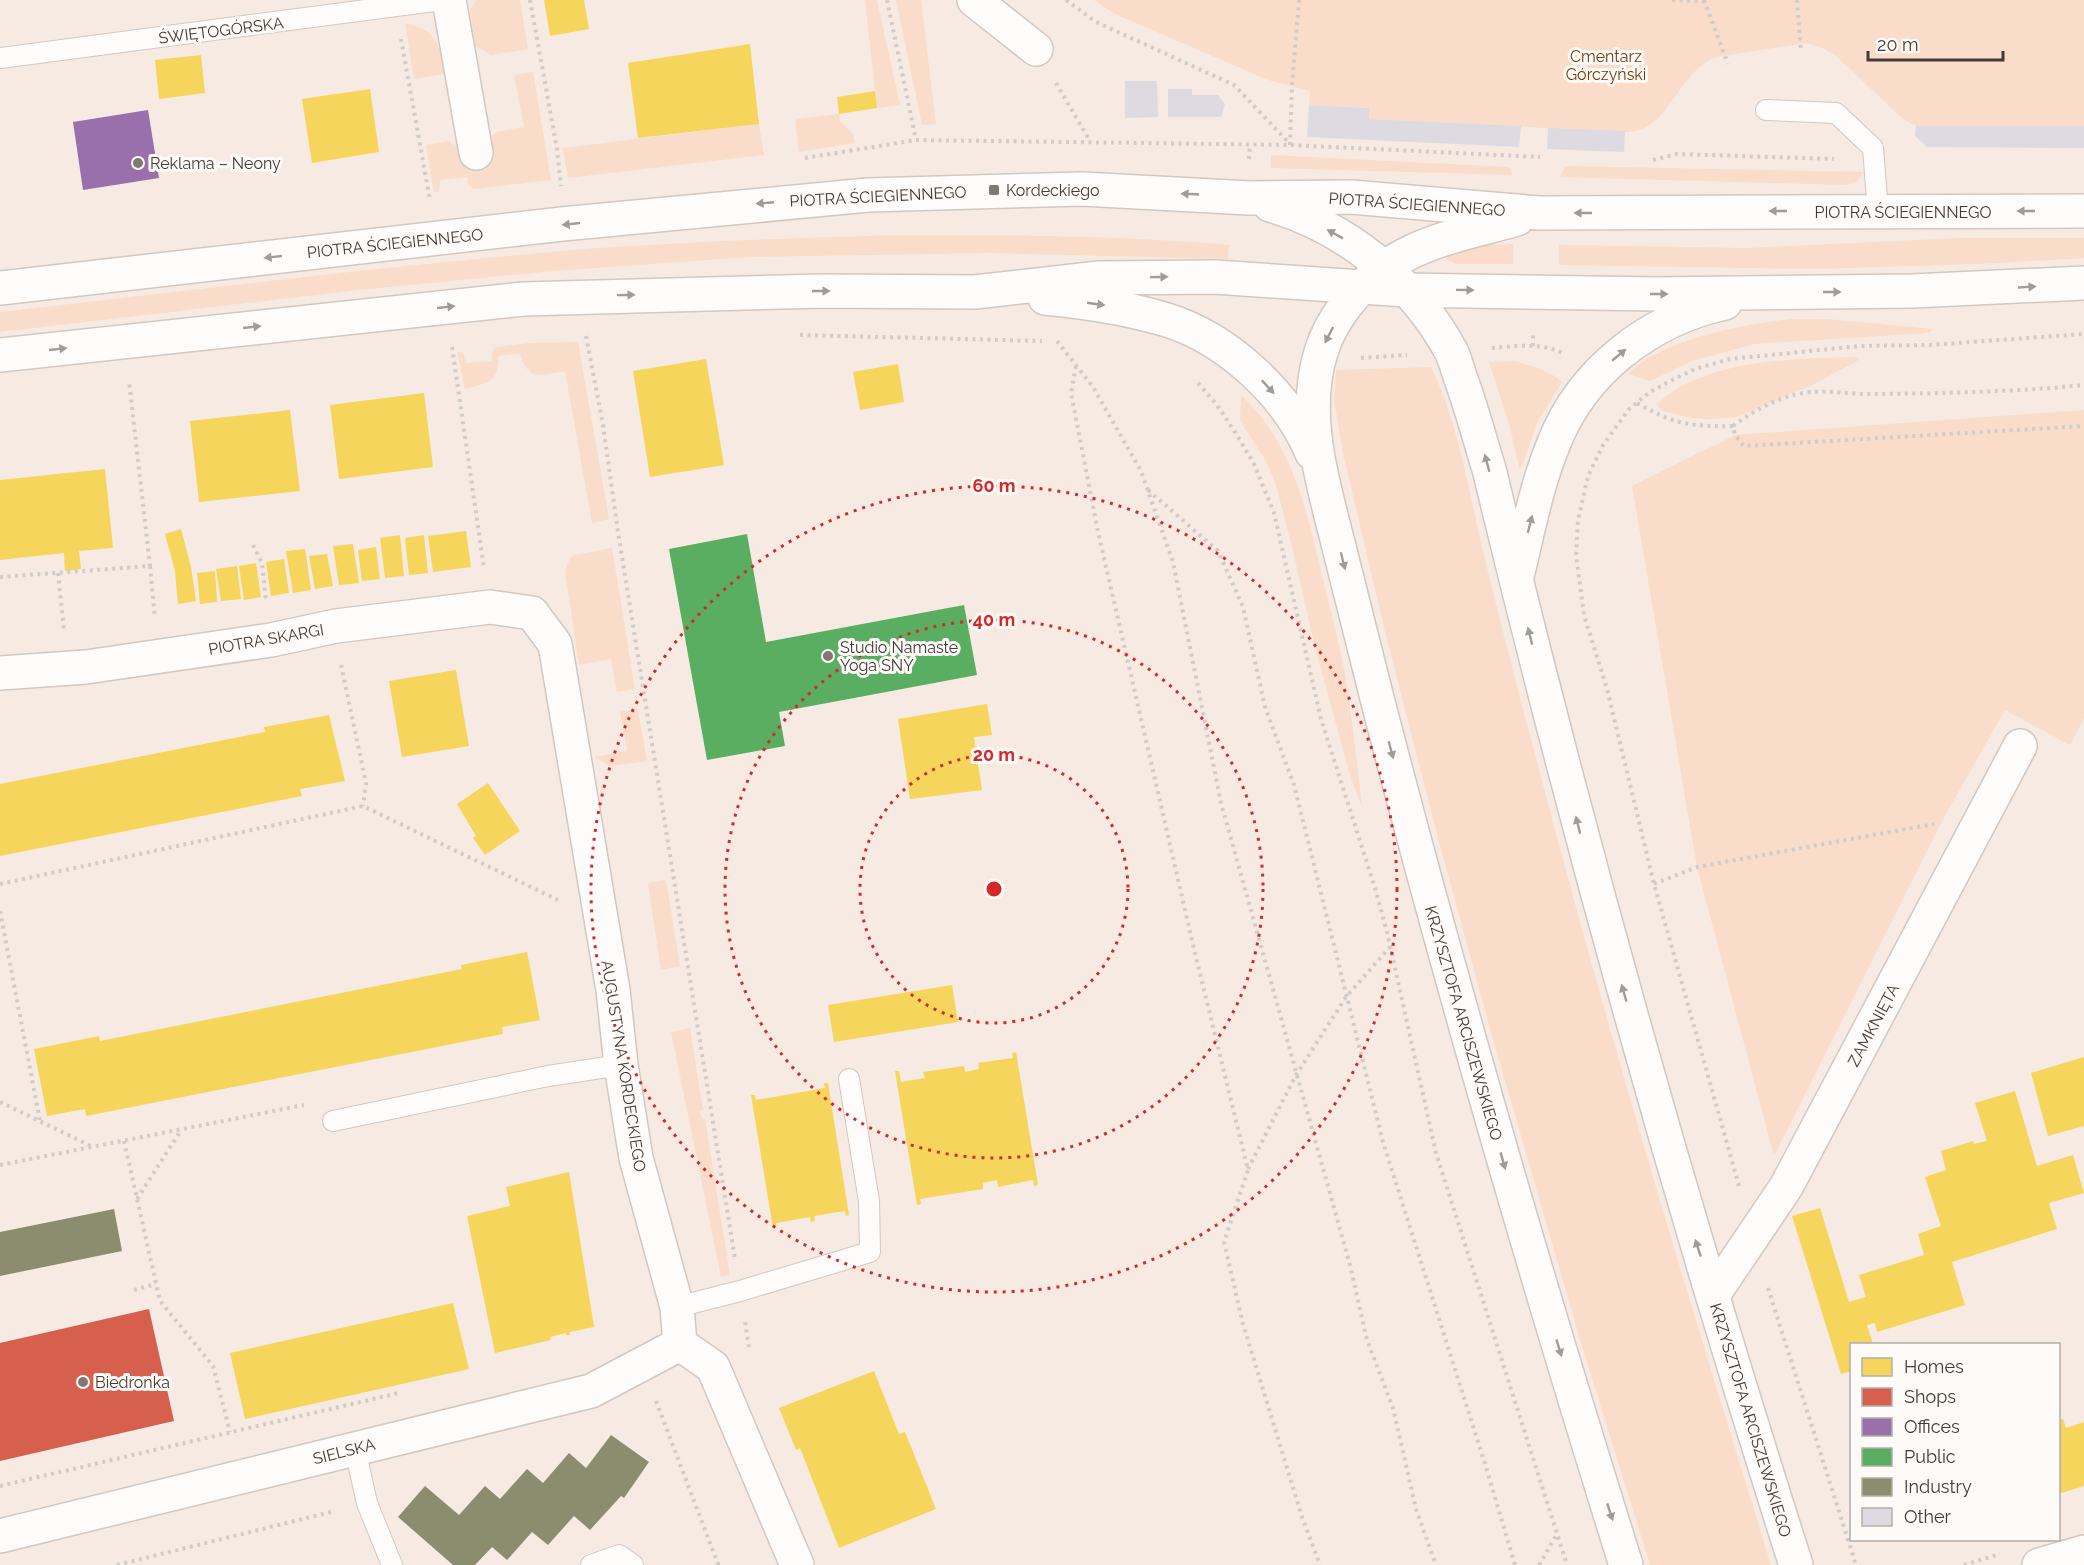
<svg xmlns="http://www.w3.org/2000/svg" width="2084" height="1565" viewBox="0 0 2084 1565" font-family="Raleway,sans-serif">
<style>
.green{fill:#f9ddca}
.homes{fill:#f6d55c}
.shops{fill:#d6604d}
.offices{fill:#9970ab}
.public{fill:#5aae61}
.industry{fill:#8c8c6e}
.building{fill:#dddbe1}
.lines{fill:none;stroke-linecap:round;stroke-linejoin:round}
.lane-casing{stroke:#d1c8c2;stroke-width:22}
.street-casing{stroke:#d1c8c2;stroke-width:36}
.secondary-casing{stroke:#d1c8c2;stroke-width:36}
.path{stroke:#d1ccc9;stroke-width:4;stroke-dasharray:3 4.5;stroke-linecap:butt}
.lane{stroke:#fefcfb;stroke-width:20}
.street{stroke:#fefcfb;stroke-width:33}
.secondary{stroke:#fefcfb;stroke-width:33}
.oneway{fill:#a09c98}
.ring{fill:none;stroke:#d62828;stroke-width:3;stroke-dasharray:3 6}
.poi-dot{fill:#827872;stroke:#fefaf7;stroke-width:2}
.labels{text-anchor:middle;stroke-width:6;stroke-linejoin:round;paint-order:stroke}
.street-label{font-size:16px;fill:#433b35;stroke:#fefaf7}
.park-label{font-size:16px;fill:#743d06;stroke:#fefaf7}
.poi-label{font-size:16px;fill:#433b35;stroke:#fefaf7;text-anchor:start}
.centre{fill:#d62828;stroke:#fefaf7;stroke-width:3}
.ring-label{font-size:18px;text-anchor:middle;font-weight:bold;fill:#d62828;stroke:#fefaf7;stroke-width:6;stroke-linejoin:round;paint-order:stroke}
</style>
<rect width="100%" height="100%" fill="#f6eae2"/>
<path class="green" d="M476,0h44l8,49 -37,6 -16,-9 -5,-36z
M865,0h12l23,105 -23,3z
M896,0h25l15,124 -14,1z
M1094,0h990v126h-168l-13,-7 -67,-63 -14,-8 -16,-5 -89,14c-35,11 -46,64 -78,73 -21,6 -73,0 -96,-2 -58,-4 -116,-6 -174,-9v-11l-60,-3 1,-14 -42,-11 -153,-66z
M405,23c32,7 35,22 40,51l-31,5z
M533,72l18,108 -77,9 -6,-4 -1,-8 -27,3 -1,11 -5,2 -8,-48 22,-4 14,8 24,-5 10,-12 28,-5 -10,-52z
M839,114l1,7 13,13 2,9 -56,9 -4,-33z
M759,124l5,31 -196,23 -5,-30z
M1271,155l238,12 4,8 -242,-7z
M1565,166l299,6 -8,10 -10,3 -286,-8z
M897,235c111,0 221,0 332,10l-1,14 -239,-6 -239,4 -196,14 -196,19 -358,42v-20c180,-20 360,-43 540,-59 119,-11 238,-14 357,-18z
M1960,238h124v20l-106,6 -166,5 -253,-4v-20l187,3z
M1513,244v20h-57l-10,-5v-4l14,-9z
M1790,319h37l106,10 -5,4 -174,11 -62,17 -42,20 -22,-7c31,-34 117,-50 162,-55z
M578,342l31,177 -17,4 -27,-152c-26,4 -35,11 -46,-18l-20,3c-2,27 -9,26 -34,33l-8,-38 6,2 3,10 26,-2v-9l4,-5 34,-4z
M1858,357l2,2 -5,3 -41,22 -77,33 -26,2 -20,-1 -28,-7 -7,-7c7,-5 13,-10 19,-14 55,-32 122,-31 183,-33z
M1515,361c16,5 34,9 47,21l-25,41 -15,43 -3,2 -9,-41 -21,-65z
M1431,367c27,56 37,120 51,180 20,83 42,166 64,249 68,258 146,514 225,769h-121l-68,-219 -90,-310 -55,-202 -53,-206 -41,-175 -9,-54 2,-29z
M1241,395c52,49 65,114 81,181 8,33 17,65 23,98 7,44 12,88 17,133l-11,-28 -36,-132 -23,-100 -16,-62 -10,-24 -26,-40z
M2084,410v308l-14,27 -65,-35 -64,113 -167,333 -77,-289 -65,-381 103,-51z
M612,548l23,141 -18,3 -6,-33 -32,6 -14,-93 5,-14 5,-3z
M638,709l9,52 -37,5 -16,-9 33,-6 -7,-40z
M666,880l14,86 -19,4 -13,-87z
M690,1028l13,82 -3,1 2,8h3l25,156 -9,2 -50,-245z"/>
<path class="homes" d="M544,0h40l5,29 -39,7z
M750,44l9,80 -121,14 -10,-75z
M201,55l4,38 -46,6 -4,-39z
M370,89l9,63 -67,11 -10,-64z
M875,91l2,17 -38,6 -2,-17z
M706,359l18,106 -74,12 -17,-106z
M898,364l6,38 -44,8 -7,-38z
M424,393l9,74 -94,12 -9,-74z
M290,410l10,81 -101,11 -9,-81z
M105,469l8,79 -34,3 2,18 -16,2 -1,-18 -64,7v-80z
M181,529l10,38 5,34 -18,3 -3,-33 -10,-37z
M466,531l5,36 -38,5 -5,-36z
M400,535l4,41 -19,2 -5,-40z
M424,535l4,38 -19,2 -4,-37z
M353,544l6,39 -20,2 -6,-39z
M376,547l4,32 -18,2 -4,-31z
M305,549l6,41 -18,3 -7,-42z
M327,554l6,32 -18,3 -6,-33z
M284,559l5,34 -18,3 -5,-34z
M256,563l5,34 -17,3 -5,-34z
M237,566l4,33 -20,2 -5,-32z
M215,571l2,31 -17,2 -3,-31z
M456,670l13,76 -67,11 -13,-76z
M987,704l5,31 -18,2 8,53 -72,9 -12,-80z
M329,715l16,66 -45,8 2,7 -302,60v-72l265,-52 -1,-5z
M488,783l32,48 -35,24 -12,-17 3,-2 -19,-32z
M527,952l13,68 -38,7 1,7 -417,82 -1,-7 -38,7 -13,-67 65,-13 1,5 362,-72 -1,-4z
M952,985l6,37 -124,20 -6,-37z
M1016,1052l22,133 -4,1 -1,-6 -35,7 -1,-7 -14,3v6l-63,10 1,5 -4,1 -22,-134h4l2,11 24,-4 -2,-6 41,-6 1,6 14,-3 -1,-6 35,-5 -1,-5z
M2084,1057v69l-36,10 -17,-63z
M824,1083h4l21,132 -3,1 -1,-5 -31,5 1,5 -4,1 -1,-5 -34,6v5h-3l-22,-133h4l1,5 69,-12z
M2015,1091l22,75 36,-11 11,38 -35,10 8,26 -105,33 13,43 -88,27 -2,-9 -8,2 6,19h-21v27l-11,3 -49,-158 28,-8 29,94 17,-5 -7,-22 65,-20 -6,-21 23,-8 -16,-49 21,-7 -5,-19 32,-10 1,3 13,-3 -12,-38z
M569,1172l25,155 -24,5v3h-4v-2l-16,4 1,3 -56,13 -28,-137 43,-10 -4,-19z
M453,1303l16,66 -224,50 -15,-66z
M874,1371l25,63 6,-2 31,77 -97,39 -39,-100 -4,2 -17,-42z
M2063,1419l3,9 18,-6v64l-26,8v-74z"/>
<path class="shops" d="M149,1309l25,112 -174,40v-118z"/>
<path class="offices" d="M148,110l11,68 -76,12 -10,-68z"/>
<path class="public" d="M747,534l19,108 198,-37 13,70 -198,37 6,34 -78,14 -38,-211z"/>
<path class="industry" d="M114,1209l8,42 -122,25v-44z
M611,1435l38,27 -25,36 -3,-2 -31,34 -16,-14 -26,29 -16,-13 -25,28 -15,-13 -17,18h-22l-55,-48 27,-31 34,29 26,-29 15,13 27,-30 16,14 26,-30 17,15z"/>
<path class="building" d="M1125,81h32l1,36 -33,1z
M1168,89h24v6h26l7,9 -4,13h-53z
M1309,105l60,3v11l152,7 -2,21 -212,-10z
M1916,126h168v22l-157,-1 -12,-11z
M1548,128l77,3 -1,21 -77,-3z"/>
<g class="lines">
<defs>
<path id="lane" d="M0,58l442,-58
M1766,110l70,3 37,35 5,64
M333,1121l215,-45 73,-11
M677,1307l63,-16 130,-39 -1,-51 -20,-122
M355,1449l12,54 25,62
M591,1565l28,-10 14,10"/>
<path id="street" d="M449,0l27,153
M974,0l62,49
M0,673l86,-6 185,-27 65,-14 154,-19 42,6 23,31 58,346 8,75 15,93 41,149 3,37 33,23 84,198
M1713,1295l73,-108 234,-441
M0,1536l591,-145 89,-47
M2039,1565l45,-13"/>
<path id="secondary" d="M1270,205c76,22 143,76 181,146 5,10 7,21 11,31 10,28 18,58 27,87 89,369 191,734 307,1096
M1517,219c-68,19 -125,26 -171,86 -10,13 -20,31 -25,47 -21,68 5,140 21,207 12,49 25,98 37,147 75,289 158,575 247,859
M0,288l562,-64 306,-29 214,-6 167,9 102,-1 188,16 545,-2
M1045,298c42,4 82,10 122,22 61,19 121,75 145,133
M0,355l523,-56 299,-8 153,1 124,-14 116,-1 191,13 250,4 256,-3 172,-8
M1517,576c11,-44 19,-90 37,-133 28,-72 96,-124 171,-140"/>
</defs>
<use href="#lane" class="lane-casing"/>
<use href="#street" class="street-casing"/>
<use href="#secondary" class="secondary-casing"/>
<path class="path" d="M530,0l27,149 4,37
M887,0l29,140
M1066,0l30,22 138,63 56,59
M1672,0l32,1
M1704,0l21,56 2,8
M1797,0l4,52
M401,39l29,161
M1056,83l34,58
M1290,145l2,-59 7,-86
M805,158l111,-18 374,5 250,12
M1249,159l1,-15
M1653,160l24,-6 157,5
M800,335l242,6
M586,336l17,89 15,107 117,727
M1057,341l36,46 48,84 32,91 48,241 129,462 17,75 26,68 23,101 20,56
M1533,346v-14
M452,347l32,221
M1492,348c23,-2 51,-6 72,6
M1361,358l46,-3
M1076,366l-5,27 27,139 96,417 54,221 -24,72 19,82 59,193 18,48
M1198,383l19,22 18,27 19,32 20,49 47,206 54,169 12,44 49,221 131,412
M1637,403c36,21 55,24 96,23l2,9 9,11 340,-20
M1733,426c22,-16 43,-28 70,-33 25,-4 49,2 74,1 69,-1 138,-2 207,-9
M1148,490l70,61 25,56 22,100 29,78 89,357 103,325 29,98
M253,545l9,18 4,39
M150,566l5,52
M58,573l6,57
M0,577l150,-11 -21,-185
M341,665l25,118 -3,23
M0,884l363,-78 195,94
M1654,884l43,-17 237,-43
M0,911l40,210
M0,1102l93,45
M124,1141l36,160 53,65 17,66
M0,1165l304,-60
M1248,1169l48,-94 50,-78 44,-50
M1739,1186l-85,-302 -47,-195 -23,-74 -8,-60 2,-35 10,-44 15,-31 26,-36 21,-17 18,-10 27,-13 35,-10 129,-13 70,-1 155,-11
M137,1199l44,-69
M1768,1288l88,277
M134,1290l22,-6
M745,1322l4,26
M656,1401l62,163 -2,1
M0,1486l399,-93
M117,1565l218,-54
M1539,1565l18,-31
M1964,1565l36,-11"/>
<use href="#lane" class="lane"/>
<use href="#street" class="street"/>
<use href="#secondary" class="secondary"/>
</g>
<defs><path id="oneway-solid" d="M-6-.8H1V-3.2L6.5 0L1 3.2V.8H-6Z" transform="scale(1.5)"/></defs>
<g class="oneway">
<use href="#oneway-solid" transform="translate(1190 194) rotate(-177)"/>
<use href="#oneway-solid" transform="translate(765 203) rotate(175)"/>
<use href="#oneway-solid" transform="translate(1778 211) rotate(-180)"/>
<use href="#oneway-solid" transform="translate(2026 211) rotate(180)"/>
<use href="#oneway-solid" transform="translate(1583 213) rotate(180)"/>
<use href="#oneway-solid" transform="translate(571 224) rotate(174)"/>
<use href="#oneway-solid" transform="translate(1335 234) rotate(-151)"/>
<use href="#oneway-solid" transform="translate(273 257) rotate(174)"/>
<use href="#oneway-solid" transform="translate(1159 277) rotate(-1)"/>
<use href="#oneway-solid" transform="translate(2027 287) rotate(-3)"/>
<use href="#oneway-solid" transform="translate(1465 290) rotate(1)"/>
<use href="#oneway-solid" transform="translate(821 291)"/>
<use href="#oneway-solid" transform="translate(1832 292)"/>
<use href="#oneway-solid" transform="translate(1659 294)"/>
<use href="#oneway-solid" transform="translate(626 295) rotate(-1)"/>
<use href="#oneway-solid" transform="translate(1096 304) rotate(8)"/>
<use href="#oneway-solid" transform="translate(446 307) rotate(-6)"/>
<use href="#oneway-solid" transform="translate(252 327) rotate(-6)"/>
<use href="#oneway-solid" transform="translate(1329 335) rotate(117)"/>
<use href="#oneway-solid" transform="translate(58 349) rotate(-6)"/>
<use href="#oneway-solid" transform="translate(1619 355) rotate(-40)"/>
<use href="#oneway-solid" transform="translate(1268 387) rotate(47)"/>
<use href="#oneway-solid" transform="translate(1487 463) rotate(-105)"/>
<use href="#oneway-solid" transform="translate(1530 524) rotate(-76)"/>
<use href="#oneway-solid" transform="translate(1343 561) rotate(76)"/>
<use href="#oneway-solid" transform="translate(1530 636) rotate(-104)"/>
<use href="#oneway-solid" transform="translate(1391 750) rotate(75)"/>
<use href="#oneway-solid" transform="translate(1578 825) rotate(-104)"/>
<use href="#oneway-solid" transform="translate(1624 993) rotate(-106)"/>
<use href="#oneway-solid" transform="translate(1503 1161) rotate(74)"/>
<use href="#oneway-solid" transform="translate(1698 1248) rotate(-108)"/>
<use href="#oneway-solid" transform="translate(1559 1348) rotate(73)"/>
<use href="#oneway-solid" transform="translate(1610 1512) rotate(72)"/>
</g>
<g class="ring">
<circle cx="994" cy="889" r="134"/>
<circle cx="994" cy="889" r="269"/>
<circle cx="994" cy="889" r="403"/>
</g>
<g class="poi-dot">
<circle cx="138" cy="163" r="6"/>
<rect x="988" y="184" width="12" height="12" rx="3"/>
<circle cx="828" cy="656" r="6"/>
<circle cx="83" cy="1382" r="6"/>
</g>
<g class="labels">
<g class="street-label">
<text transform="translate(221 30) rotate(-7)" y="6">ŚWIĘTOGÓRSKA</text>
<text transform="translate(878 196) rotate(-3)" y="6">PIOTRA ŚCIEGIENNEGO</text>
<text transform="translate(1417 204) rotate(4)" y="6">PIOTRA ŚCIEGIENNEGO</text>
<text x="1903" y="218">PIOTRA ŚCIEGIENNEGO</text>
<text transform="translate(395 243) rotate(-6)" y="6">PIOTRA ŚCIEGIENNEGO</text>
<text transform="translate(266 639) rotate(-10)" y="6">PIOTRA SKARGI</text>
<text transform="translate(1464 1023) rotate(74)" y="6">KRZYSZTOFA ARCISZEWSKIEGO</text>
<text transform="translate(1873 1025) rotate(-62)" y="6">ZAMKNIĘTA</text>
<text transform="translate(624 1066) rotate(81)" y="6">AUGUSTYNA KORDECKIEGO</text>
<text transform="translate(1751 1420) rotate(73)" y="6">KRZYSZTOFA ARCISZEWSKIEGO</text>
<text transform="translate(344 1451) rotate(-14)" y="6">SIELSKA</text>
</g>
<g class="park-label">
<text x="1606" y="62">Cmentarz<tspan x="1606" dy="18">Górczyński</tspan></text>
</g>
<g class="poi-label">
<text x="150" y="169">Reklama – Neony</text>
<text x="1006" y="196">Kordeckiego</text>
<text x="840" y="653">Studio Namaste<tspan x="840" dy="18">Yoga SNY</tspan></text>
<text x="95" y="1388">Biedronka</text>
</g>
</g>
<circle cx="994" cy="889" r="9" class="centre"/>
<g class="ring-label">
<text x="994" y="492">60 m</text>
<text x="994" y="626">40 m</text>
<text x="994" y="761">20 m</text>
</g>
<rect x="1850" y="1343" width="210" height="198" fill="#fefaf7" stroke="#b3aea9" stroke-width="1.5"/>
<rect x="1862" y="1358" width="30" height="18" fill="#f6d55c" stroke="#b3aea9" stroke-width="1.5"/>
<text x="1904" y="1373" font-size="18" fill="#433b35">Homes</text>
<rect x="1862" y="1388" width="30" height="18" fill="#d6604d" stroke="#b3aea9" stroke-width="1.5"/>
<text x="1904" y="1403" font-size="18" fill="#433b35">Shops</text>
<rect x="1862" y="1418" width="30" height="18" fill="#9970ab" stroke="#b3aea9" stroke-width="1.5"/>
<text x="1904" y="1433" font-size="18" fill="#433b35">Offices</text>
<rect x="1862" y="1448" width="30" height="18" fill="#5aae61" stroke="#b3aea9" stroke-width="1.5"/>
<text x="1904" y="1463" font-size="18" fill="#433b35">Public</text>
<rect x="1862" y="1478" width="30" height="18" fill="#8c8c6e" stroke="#b3aea9" stroke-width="1.5"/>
<text x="1904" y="1493" font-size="18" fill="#433b35">Industry</text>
<rect x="1862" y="1508" width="30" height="18" fill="#dddbe1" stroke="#b3aea9" stroke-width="1.5"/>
<text x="1904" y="1523" font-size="18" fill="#433b35">Other</text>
<path d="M1868 51v9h135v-9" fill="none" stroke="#433b35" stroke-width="3"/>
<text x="1877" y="51" font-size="18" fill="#433b35" stroke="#fefaf7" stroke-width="4.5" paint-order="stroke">20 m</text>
</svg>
